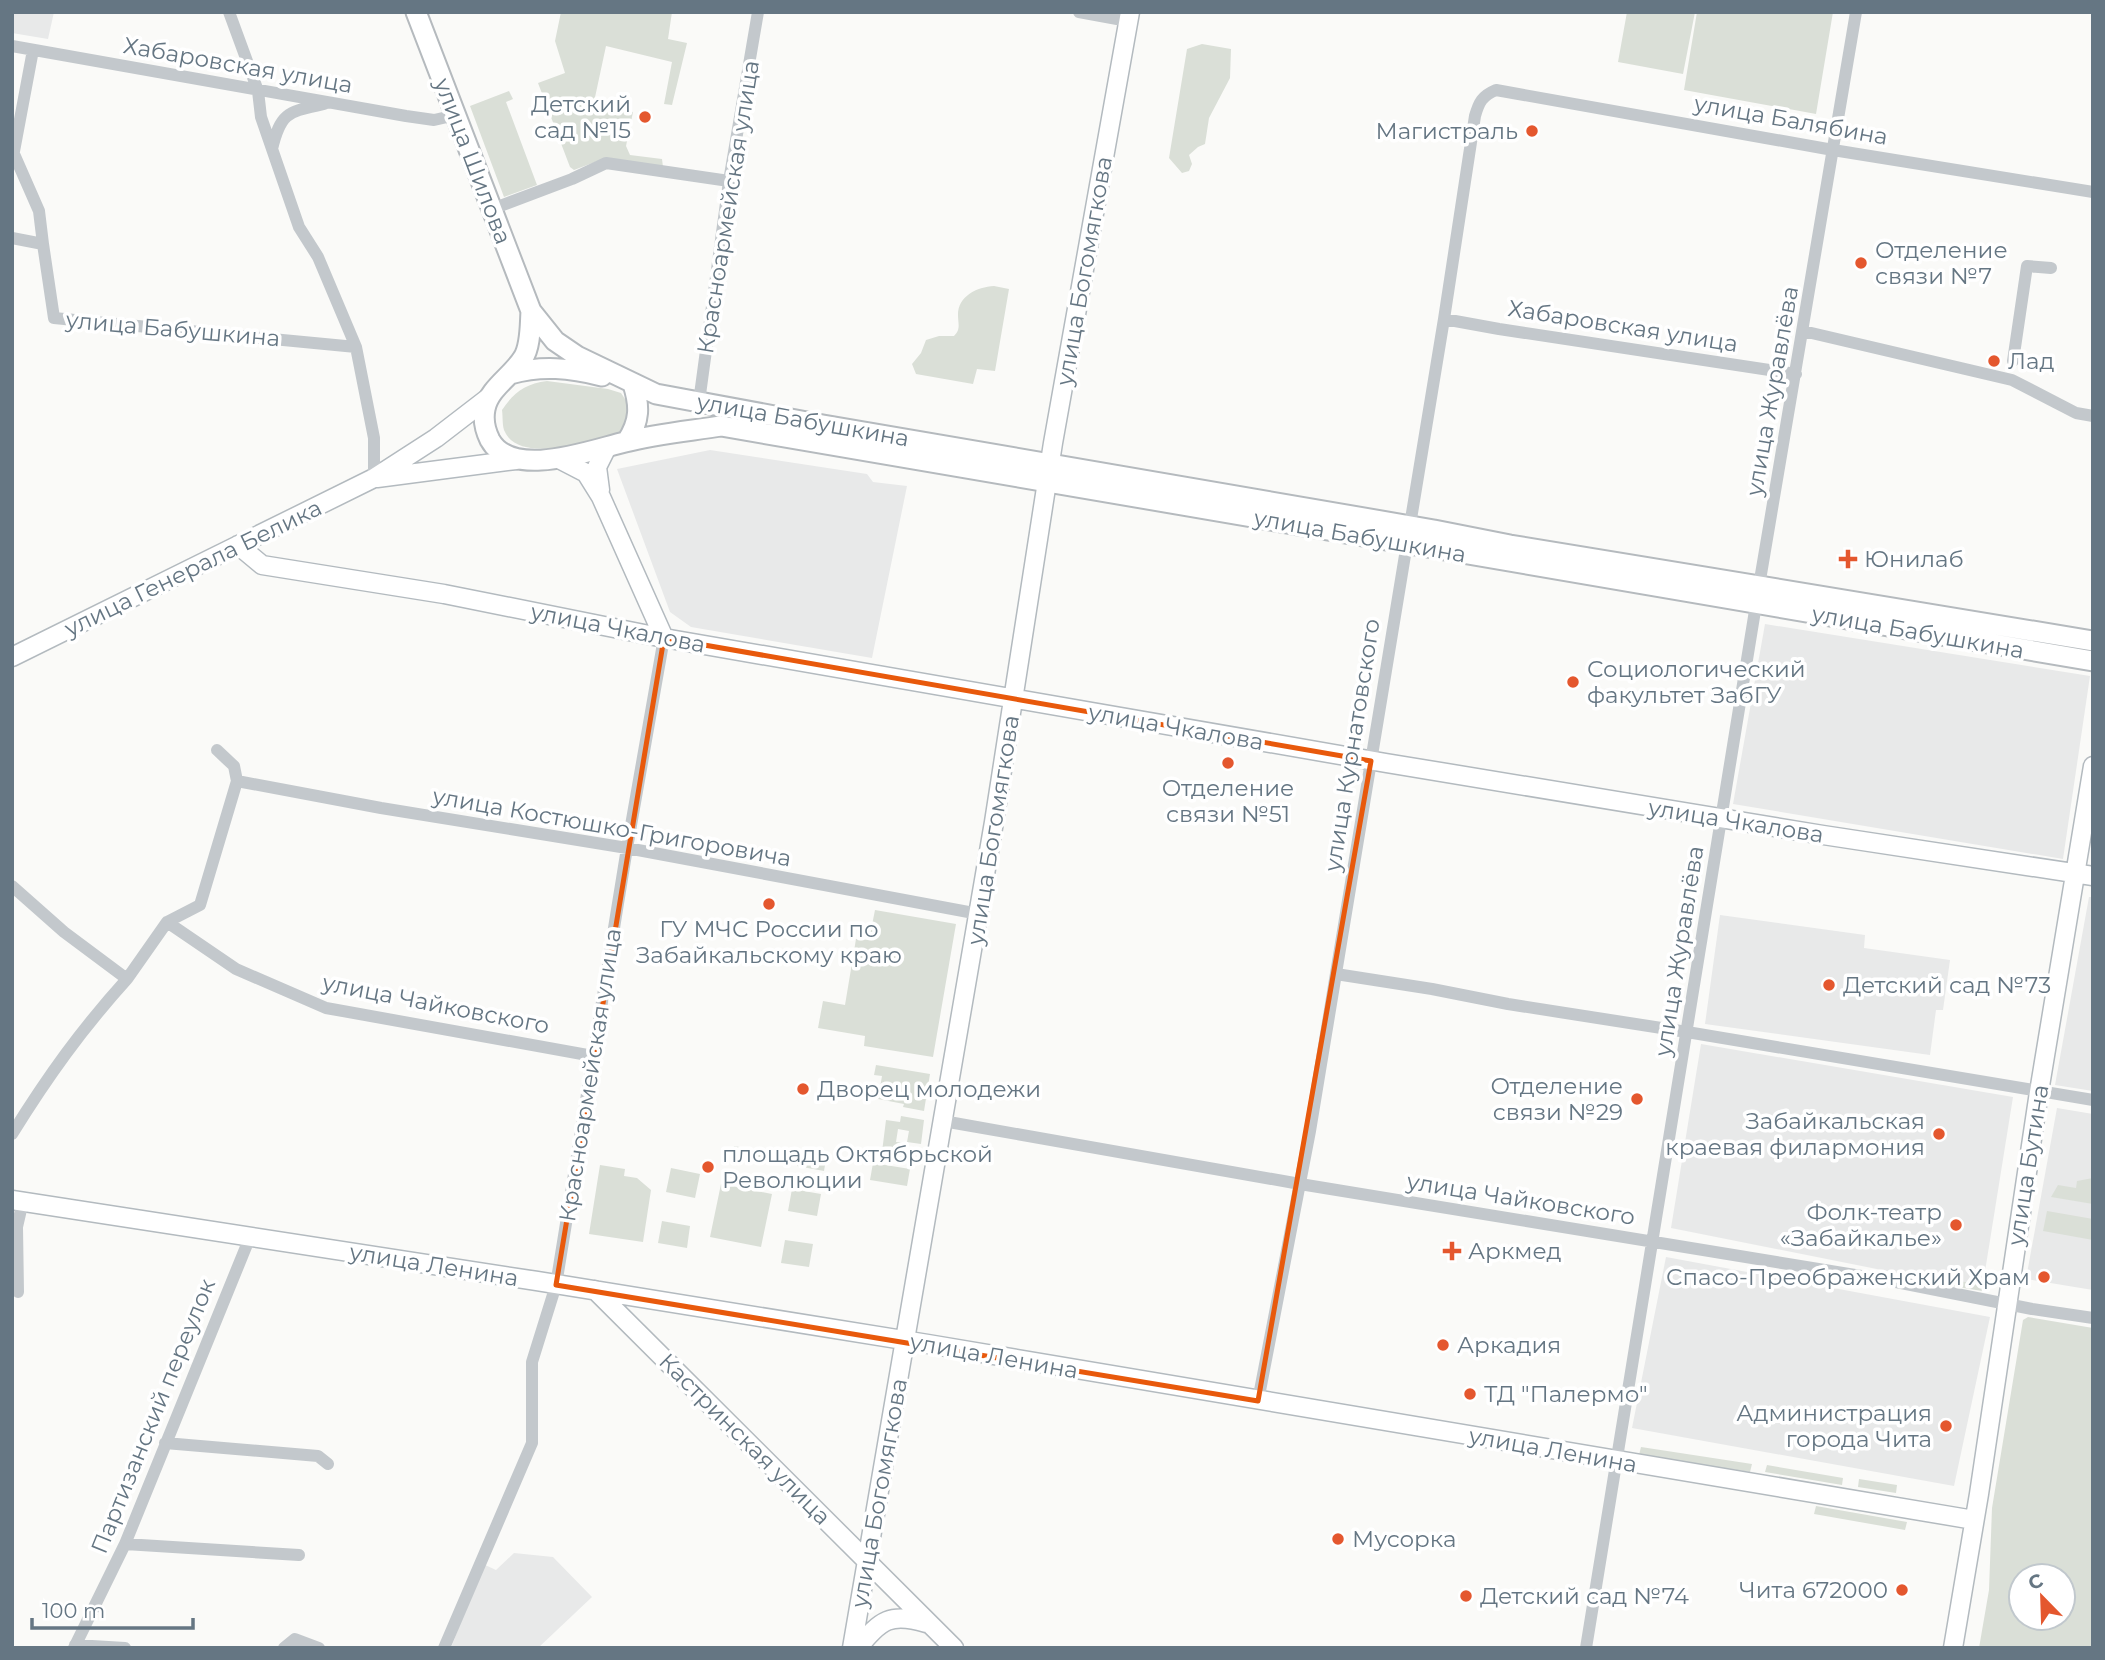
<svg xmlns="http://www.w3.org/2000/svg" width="2105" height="1660" viewBox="0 0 2105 1660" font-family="Montserrat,sans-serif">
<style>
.built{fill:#e8e9e9}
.green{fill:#dadfd7;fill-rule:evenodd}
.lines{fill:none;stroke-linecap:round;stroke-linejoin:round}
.secondary-casing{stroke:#b3babf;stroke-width:21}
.primary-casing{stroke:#b5babe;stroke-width:23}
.minor{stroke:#c3c8cc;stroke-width:12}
.secondary{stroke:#fff;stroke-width:18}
.primary{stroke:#fff;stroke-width:19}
.marked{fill:none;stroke:#e8590c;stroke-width:5;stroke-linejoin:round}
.poi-dot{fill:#e4572e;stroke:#fff;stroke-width:2.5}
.labels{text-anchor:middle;stroke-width:7;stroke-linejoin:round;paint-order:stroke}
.street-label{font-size:23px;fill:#657683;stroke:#fff}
.poi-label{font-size:23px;fill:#657683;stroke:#fff;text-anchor:start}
</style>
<rect width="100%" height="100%" fill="#fafaf8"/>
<path class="built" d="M12,12h42l-6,27 -36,-6z
M710,450l157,24 6,8 34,4 -35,172 -181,-31 -21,-15 -53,-143z
M1765,624l325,52 -27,183 -330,-55z
M2089,897h4v194l-38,-6z
M1720,915l145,20 -1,13 86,12 -7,50h-7l-6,45 -225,-31z
M1701,1044l312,53 -31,193 -311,-62z
M2057,1108l36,6v176l-67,-11z
M1666,1257l324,60 -36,169 -322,-58z
M514,1553l39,4 39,40 -54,51h-87l32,-84 13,6z"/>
<path class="green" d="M561,12h111l-4,27 19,4 -15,62 -8,-1 8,-42 -66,-16 -12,56 39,10 -7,34 4,9 32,4 1,8 -60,-8 -29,11 -4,-3 -32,-84 27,-10 -10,-32z
M1627,12h68l-12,62 -65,-12z
M1697,12h136l-17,102 -132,-24z
M1202,44l29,5 -1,29 -21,40 -4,26 -7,3 -9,8 3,9 -3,7 -7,2 -13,-15 18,-109z
M509,91l4,8 -7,3 31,83 -33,12 -34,-91z
M994,286l15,3 -14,82 -18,-2 -4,15 -57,-10 -4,-10 9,-11 5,-13 13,-4h15c7,-7 4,-12 4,-21 0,-19 19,-28 36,-29z
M547,381l61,8 13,4 12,18 -10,20 -9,7c-27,4 -95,25 -109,-6 -3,-5 -2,-15 -3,-22 12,-18 23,-26 45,-29z
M875,910l81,14 -23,133 -69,-11 1,-10 -47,-8 5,-27 22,4 11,-66 13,1z
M876,1065l54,9 -6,37 -21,-4 1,-3 -26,-5 4,-23 -8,-1z
M901,1116l23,4 -3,24 -14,-2 2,-11 -11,-2 -2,13 8,1 -2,12 -20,-3 4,-32 14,2z
M734,1146l46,9 -2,9 -46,-9z
M799,1155l27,4 -2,12 -27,-5z
M873,1163l37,6 -3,17 -37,-6z
M600,1165l25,4 -1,7 13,2 14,12 -8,52 -54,-8z
M671,1168l29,6 -5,24 -29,-6z
M2093,1178v26l-42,-7 7,-12 18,3 1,-7z
M721,1184l51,10 -11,53 -51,-10z
M792,1189l29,5 -4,22 -29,-5z
M2047,1211l46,8v21l-50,-9z
M662,1221l28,5 -3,22 -29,-5z
M785,1240l28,4 -4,23 -28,-4z
M1941,1278l30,5 1,-5 12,2 -2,11 -42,-7z
M2028,1317l65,11v320h-114l10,-58 3,-82 31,-188zM2021,1576h42v42h-42z
M1641,1447l111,17 -2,8 -111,-17z
M1767,1465l76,13 -1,7 -77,-13z
M1859,1479l38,6 -1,8 -38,-6z
M1816,1506l91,16 -2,8 -91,-16z"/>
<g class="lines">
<defs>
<path id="secondary" d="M557,458l29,15 15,24 63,141
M377,478l139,-18
M600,490l-3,-23 10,-20
M238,545l24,20 182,29 220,44 722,125 437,72 270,41
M12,657l362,-179 62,-40 52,-40
M12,1200l525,81 391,63 1046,176
M595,1290l359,358
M852,1648l142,-826 59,-379 77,-431
M858,1648c22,-28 33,-36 68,-25
M1953,1648l26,-154 60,-402 54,-326"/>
<path id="primary" d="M416,12l115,299 24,30 22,15 79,38 167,31 611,105 76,15 583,96
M531,311c-1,14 0,35 -8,47 -11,18 -34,30 -38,51 -2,10 0,21 5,31 22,40 101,10 135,2 31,-8 64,-11 96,-16l1372,235
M510,374c32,-9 60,-6 92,2
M627,441c13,-20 13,-35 6,-57"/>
</defs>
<use href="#secondary" class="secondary-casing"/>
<use href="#primary" class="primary-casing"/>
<path class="minor" d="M229,12l29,79 3,26 38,110 19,30 38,90 18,91v40
M1079,12l49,9
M12,46l394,70 28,4 22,-5
M272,149c9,-38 17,-37 52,-45
M14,154l25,57 4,33
M12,162l21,-112
M492,209l80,-30 34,-16 123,18
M12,238l31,6 11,74 302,29
M1444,319l55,10 297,45
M1803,331l209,49 64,33 17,3
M2013,361l14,-95 24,2
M699,402l30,-221 29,-169
M237,781l144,27 246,40 352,66
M12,886l52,46 63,47 40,-57 69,47 90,39 267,48
M167,922l33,-17 37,-124 -3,-15 -17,-16
M1336,974l96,15 76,15 179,28 406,68
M943,1121l357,63 586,96 146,29 61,9
M12,1134c36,-58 69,-104 115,-155
M18,1292l-1,-65 6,-26
M1258,1401l52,-270 134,-812 31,-203c4,-14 7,-20 21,-26l337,60 260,42
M165,1443l153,13 10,8
M125,1544l174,11
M75,1645l50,3
M74,1648l51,-104 125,-307
M284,1648l11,-9 24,9
M444,1648l88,-205v-81l24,-77 71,-437 37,-210
M1586,1648l173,-1062 97,-574"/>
<use href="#secondary" class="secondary"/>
<use href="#primary" class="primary"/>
</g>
<path class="marked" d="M664,638l707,123 -113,640 -702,-116z"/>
<g class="poi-dot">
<circle cx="645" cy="117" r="7"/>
<circle cx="1532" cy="131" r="7"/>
<circle cx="1861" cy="263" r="7"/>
<circle cx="1994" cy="361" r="7"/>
<path d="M1844.5 548.5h7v7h7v7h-7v7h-7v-7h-7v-7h7z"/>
<circle cx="1573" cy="682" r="7"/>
<circle cx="1228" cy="763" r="7"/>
<circle cx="769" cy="904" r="7"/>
<circle cx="1829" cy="985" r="7"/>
<circle cx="803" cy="1089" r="7"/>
<circle cx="1637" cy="1099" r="7"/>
<circle cx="1939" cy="1134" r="7"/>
<circle cx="708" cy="1167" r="7"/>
<circle cx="1956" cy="1225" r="7"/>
<path d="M1448.5 1240.5h7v7h7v7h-7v7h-7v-7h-7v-7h7z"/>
<circle cx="2044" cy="1277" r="7"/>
<circle cx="1443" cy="1345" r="7"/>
<circle cx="1470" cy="1394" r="7"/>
<circle cx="1946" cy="1426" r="7"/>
<circle cx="1338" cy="1539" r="7"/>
<circle cx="1902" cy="1590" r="7"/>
<circle cx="1466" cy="1596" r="7"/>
</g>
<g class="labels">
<g class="street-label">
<text transform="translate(238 65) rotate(10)" y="8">Хабаровская улица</text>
<text transform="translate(1791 120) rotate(10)" y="8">улица Балябина</text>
<text transform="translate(473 161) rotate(69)" y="8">улица Шилова</text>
<text transform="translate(728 207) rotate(-81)" y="8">Красноармейская улица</text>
<text transform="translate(1084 271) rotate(-80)" y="8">улица Богомягкова</text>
<text transform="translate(1623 326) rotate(9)" y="8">Хабаровская улица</text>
<text transform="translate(173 329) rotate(5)" y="8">улица Бабушкина</text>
<text transform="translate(1772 391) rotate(-80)" y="8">улица Журавлёва</text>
<text transform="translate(803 420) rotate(10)" y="8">улица Бабушкина</text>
<text transform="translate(1360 536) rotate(10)" y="8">улица Бабушкина</text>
<text transform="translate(193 568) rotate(-26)" y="8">улица Генерала Белика</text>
<text transform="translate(618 628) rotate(11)" y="8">улица Чкалова</text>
<text transform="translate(1918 632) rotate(10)" y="8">улица Бабушкина</text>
<text transform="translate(1176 727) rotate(10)" y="8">улица Чкалова</text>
<text transform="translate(1352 745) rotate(-81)" y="8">улица Курнатовского</text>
<text transform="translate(1736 821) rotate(9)" y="8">улица Чкалова</text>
<text transform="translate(612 827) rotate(10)" y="8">улица Костюшко-Григоровича</text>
<text transform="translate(993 830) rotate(-81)" y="8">улица Богомягкова</text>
<text transform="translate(1679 951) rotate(-81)" y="8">улица Журавлёва</text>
<text transform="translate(436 1004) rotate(11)" y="8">улица Чайковского</text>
<text transform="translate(590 1075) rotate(-81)" y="8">Красноармейская улица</text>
<text transform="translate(2028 1165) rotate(-81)" y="8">улица Бутина</text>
<text transform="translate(1521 1199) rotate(9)" y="8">улица Чайковского</text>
<text transform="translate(434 1265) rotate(9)" y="8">улица Ленина</text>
<text transform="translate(994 1356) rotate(10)" y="8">улица Ленина</text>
<text transform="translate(153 1416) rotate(-68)" y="8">Партизанский переулок</text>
<text transform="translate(745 1439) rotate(45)" y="8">Кастринская улица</text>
<text transform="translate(1553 1450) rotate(10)" y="8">улица Ленина</text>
<text transform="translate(879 1493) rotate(-80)" y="8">улица Богомягкова</text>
</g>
<g class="poi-label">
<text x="631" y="112" text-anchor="end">Детский<tspan x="631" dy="26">сад №15</tspan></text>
<text x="1518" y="139" text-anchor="end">Магистраль</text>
<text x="1875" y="258">Отделение<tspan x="1875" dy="26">связи №7</tspan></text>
<text x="2008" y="369">Лад</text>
<text x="1864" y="567">Юнилаб</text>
<text x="1587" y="677">Социологический<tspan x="1587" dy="26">факультет ЗабГУ</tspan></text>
<text x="1228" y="796" text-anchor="middle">Отделение<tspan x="1228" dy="26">связи №51</tspan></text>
<text x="769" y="937" text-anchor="middle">ГУ МЧС России по<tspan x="769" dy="26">Забайкальскому краю</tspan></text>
<text x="1843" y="993">Детский сад №73</text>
<text x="1623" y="1094" text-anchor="end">Отделение<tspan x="1623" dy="26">связи №29</tspan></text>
<text x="817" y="1097">Дворец молодежи</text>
<text x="1925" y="1129" text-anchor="end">Забайкальская<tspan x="1925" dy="26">краевая филармония</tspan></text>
<text x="722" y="1162">площадь Октябрьской<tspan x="722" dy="26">Революции</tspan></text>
<text x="1942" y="1220" text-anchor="end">Фолк-театр<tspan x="1942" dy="26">«Забайкалье»</tspan></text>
<text x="1468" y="1259">Аркмед</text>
<text x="2030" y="1285" text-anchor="end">Спасо-Преображенский Храм</text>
<text x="1457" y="1353">Аркадия</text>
<text x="1484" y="1402">ТД "Палермо"</text>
<text x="1932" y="1421" text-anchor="end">Администрация<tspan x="1932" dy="26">города Чита</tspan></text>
<text x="1352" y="1547">Мусорка</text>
<text x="1888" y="1598" text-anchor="end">Чита 672000</text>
<text x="1480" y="1604">Детский сад №74</text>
</g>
</g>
<rect width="2105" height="1660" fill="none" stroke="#657683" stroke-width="28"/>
<g transform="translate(2042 1597) rotate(337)"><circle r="33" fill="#ffffff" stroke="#c1c8cd" stroke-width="2"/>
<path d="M0-5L12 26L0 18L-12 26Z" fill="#e4572e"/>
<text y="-10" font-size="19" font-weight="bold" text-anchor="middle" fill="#657683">С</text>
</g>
<path d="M32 1618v10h161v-10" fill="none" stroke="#657683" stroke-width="3.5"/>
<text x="42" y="1618" font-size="21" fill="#657683" stroke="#ffffff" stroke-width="5" paint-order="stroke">100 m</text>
</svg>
